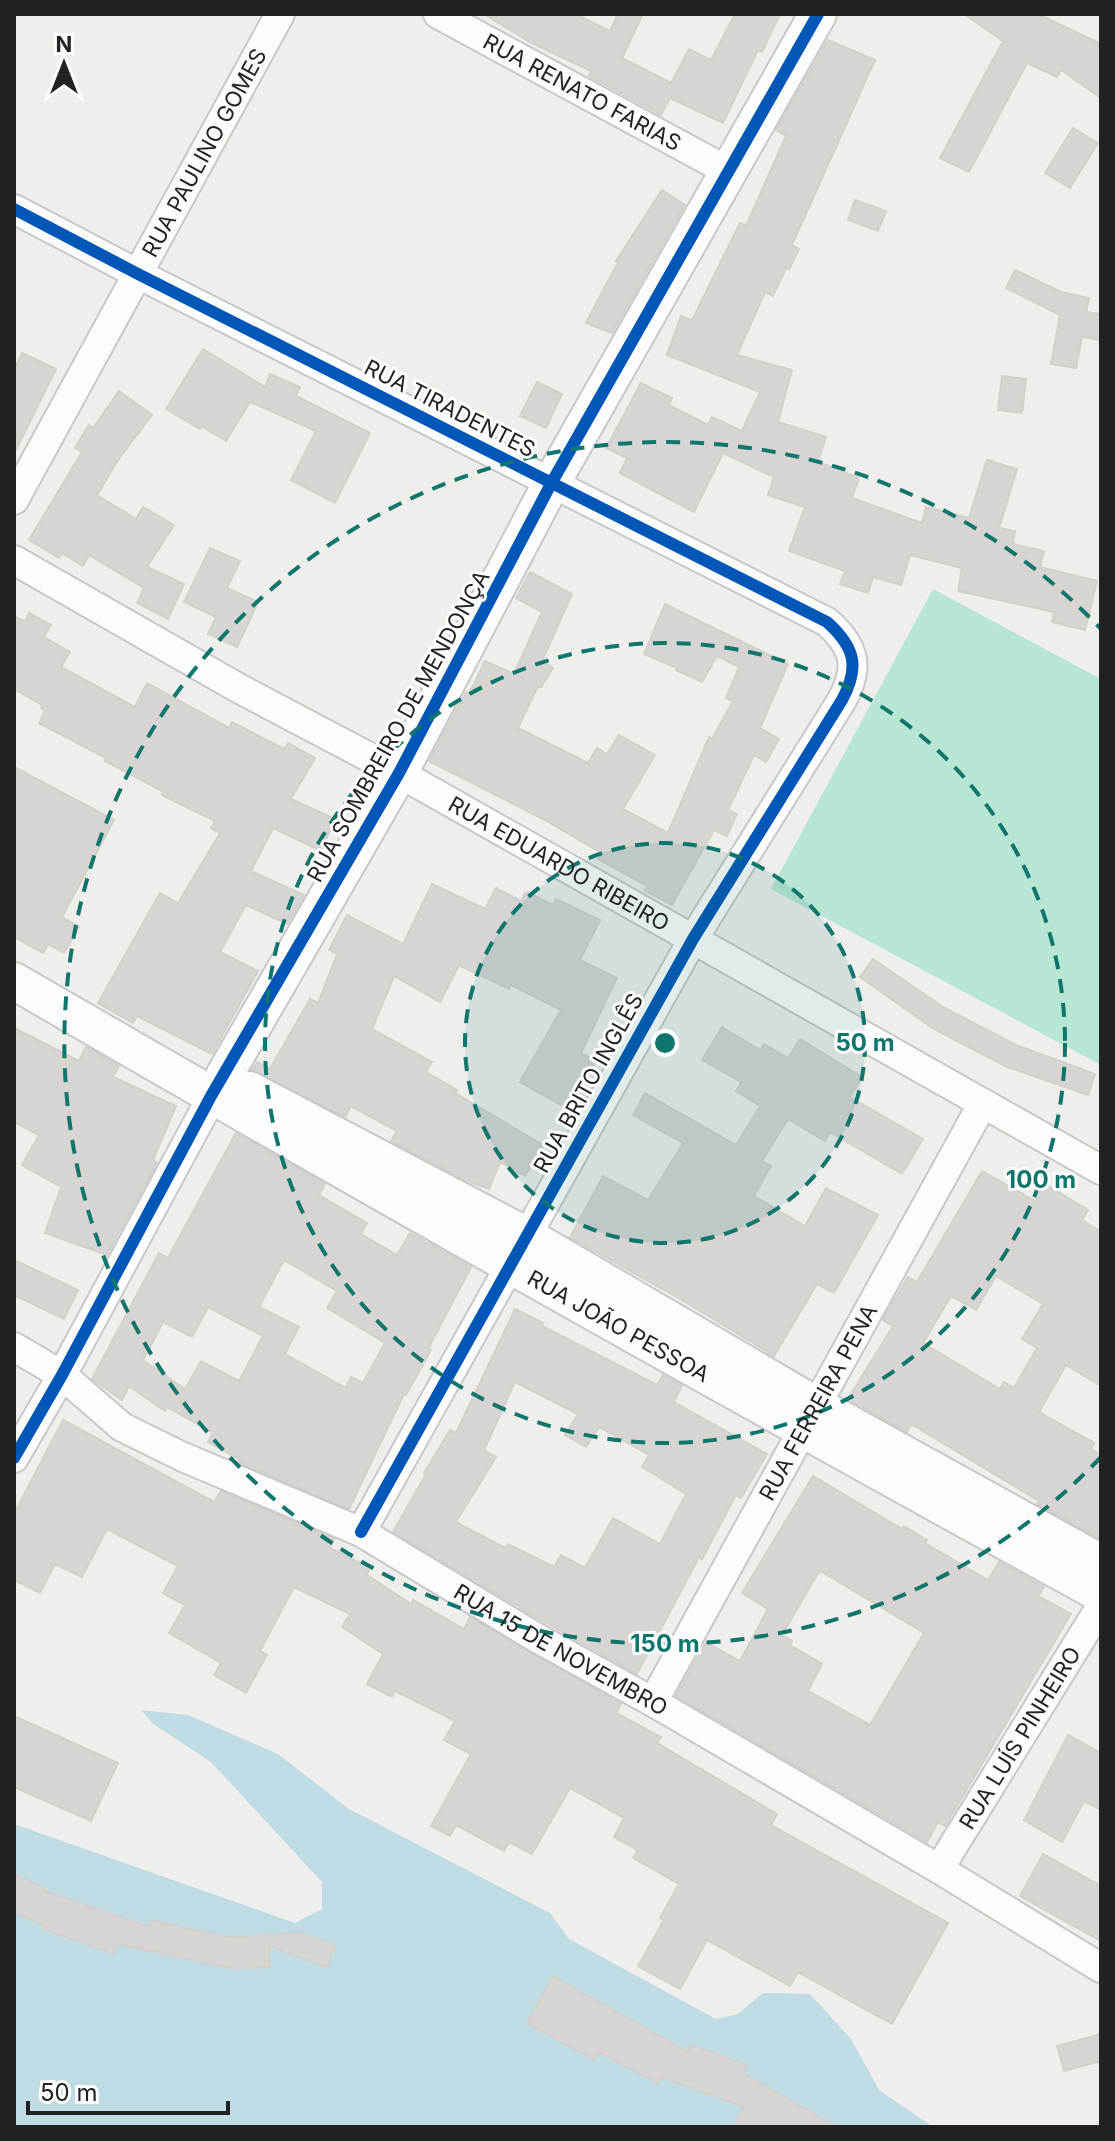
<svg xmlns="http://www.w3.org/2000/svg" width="1115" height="2141" viewBox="0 0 1115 2141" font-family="Inter,sans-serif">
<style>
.pitch{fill:#b7e6d2}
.water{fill:#bfdbe3}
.building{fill:#d7d4d2;stroke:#d3d0cc;stroke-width:2;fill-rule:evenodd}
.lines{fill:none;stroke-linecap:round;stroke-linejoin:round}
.minor-casing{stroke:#c9c8c7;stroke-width:32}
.tertiary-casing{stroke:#c9c8c7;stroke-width:40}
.minor{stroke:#fdfcfc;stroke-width:28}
.tertiary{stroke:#fdfcfc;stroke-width:36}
.cycleway-casing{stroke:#fff;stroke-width:17}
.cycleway{stroke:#0057b8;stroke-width:12}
.ring{fill:none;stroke:#0f766e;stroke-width:4;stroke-dasharray:14 10}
.labels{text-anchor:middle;stroke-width:6;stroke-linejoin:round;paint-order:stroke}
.street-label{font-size:22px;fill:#222;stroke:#fff}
.centre{fill:#0f766e;stroke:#fff;stroke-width:4}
.ring-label{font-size:24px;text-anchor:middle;font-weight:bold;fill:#0f766e;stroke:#fff;stroke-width:6;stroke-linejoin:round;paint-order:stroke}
</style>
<rect width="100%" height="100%" fill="#f0eeeb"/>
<path class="pitch" d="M933,589l168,90v386l-330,-176z"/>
<path class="water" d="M141,1710l47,5 90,39 71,55 201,104 19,26 147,80 22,-5 25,-21 47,1 41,45 28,51 54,37h-919v-303l281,99 27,-14v-27l-111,-120 -59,-39z"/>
<path class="building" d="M484,14h91l35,17 8,-17h25l-21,44 49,25 18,-34 22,11 24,-46h45l-18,38 -4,-2 -35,73 -53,-25 -9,17 -72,-39 2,-5 -61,-29z
M964,14h74l63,30v54l-40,-28 -4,7 -30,-14 -58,109 -29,-14 63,-117z
M828,40l47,20 -83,185 7,4 -10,20 -3,-1 -13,28 -8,-4 -28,63 55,15 -14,52 48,15 -8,25 41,16 -7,20 70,25 4,-16 43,11 18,-58 30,9 -18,59 16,3 -2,13 31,7 -4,16 57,14 -12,49 -33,-8 2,-10 -96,-21 4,-23 -52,-13 -9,30 -28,-8 -5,16 -28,-9 5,-13 -56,-20 16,-44 -37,-12 6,-18 -51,-24 -29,59 -74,-39 7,-15 -21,-10 35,-65 31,15 -3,7 39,20 4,-8 30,14 18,-39 -93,-37 14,-39 11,4 48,-97 6,3 40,-90 -10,-6z
M1073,128l25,15 -28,45 -25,-15z
M662,190l23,15 -73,128 -26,-10 32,-61 -2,-1z
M855,200l31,11 -8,20 -30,-11z
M1015,270l46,22 28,6 -3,14 15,2v26l-19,-3 -6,31 -25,-4 9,-49 -54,-27z
M203,349l62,38 5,-13 30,13 -4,9 74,37 -35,70 -44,-23 25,-49 -66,-29 -24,39 -25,-15 -1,3 -34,-20z
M22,353l34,16 -42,85v-84z
M1002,376l24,3 -4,34 -24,-3z
M537,382l25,12 -16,34 -26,-12z
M119,391l33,24 -34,45 -21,35 39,24 7,-12 31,18 -27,42 37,17 -16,35 -31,-16 7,-15 -55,-33 -6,11 -21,-13 -3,5 -30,-18 53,-88 -7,-4 14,-23 4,3z
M210,548l30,13 -13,27 31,14 -21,45 -29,-13 8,-17 -32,-15z
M530,572l42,22 -30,67 11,7 -12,19 -3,-1 -20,42 70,35 9,-15 10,6 12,-19 36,20 -32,54 45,24 41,-96 3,2 21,-38 -7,-3 13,-31 -22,-11 -15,26 -26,-12 1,-2 -33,-14 21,-50 123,60 -28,64 19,11 -13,23 -12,-7 -26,55 9,4 -10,22 -13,-6 -42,75 -28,-15 3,-4 -49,-27 3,-6 -56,-33 -116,-59 37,-69 3,2 16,-33 29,13 28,-62 -26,-14z
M29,613l22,12 -7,12 26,15 -9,15 74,40 12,-24 82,45 3,-6 52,27 4,-6 27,15 -24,41 44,20 -14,32 -48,-23 -22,43 53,24 -17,29 -41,-19 -26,47 38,19 -46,83 -75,-38 -4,7 -35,-20 62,-110 18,10 42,-70 -9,-5 4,-7 -53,-26 2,-3 -59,-31 1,-3 -67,-35 6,-12 -4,-3 1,-3 -28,-16v-73l11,6z
M14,767l100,53 -52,97 17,10 -15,26 -16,-9 -5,9 -29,-16z
M432,884l53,25 11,-21 25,13 5,-9 27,13 3,-6 44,21 -20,40 37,18 -36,75 15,8 -28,48 -48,-27 41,-72 -50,-25 -2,4 -50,-24 -19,37 -46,-26 -22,53 60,33 -6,10 31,18 -2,3 88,52 -18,31 -25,-14 -11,27 -22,-8 -76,-40 6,-10 -46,-25 -6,11 -93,-47 5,-8 13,7 40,-70 8,4 19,-49 -8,-4 18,-35 56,29z
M873,959l70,48 73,38 79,29 -7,21 -83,-29 -71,-37 -74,-52z
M722,1027l38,23 4,-6 24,14 12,-19 62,38 -12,20 73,42 -21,35 -72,-42 -5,9 -37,-22 -26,42 9,5 -17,30 51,30 21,-38 52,27 -44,78 -17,-9 -43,72 -87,-53 -117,-66 33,-61 45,24 35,-57 -50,-28 12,-22 91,52 24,-39 -24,-15 5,-9 -39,-22z
M14,1028l65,33 7,-14 33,19 -6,11 63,29 -23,54 4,3 -50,92 -62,-22 16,-46 -39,-22 17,-30 -25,-13z
M236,1133l89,51 -6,11 48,28 -6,11 36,21 13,-22 61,34 -43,82 3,1 -25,45 -2,-1 -55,115 -111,-47 1,-3 -31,-17 5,-9 -46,-26 -2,4 -36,-25 -7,14 -30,-21 67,-126 9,5zM284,1260l53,31 -10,17 58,35 -22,40 -12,-6 -5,11 -61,-34 14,-27 -40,-20zM208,1307l55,29 -24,45 -38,-20 -16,28 -42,-29 20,-38 29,15z
M982,1171l53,30 10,-17 43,26 -6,10 19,12v154l-35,-21 -27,47 55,31 -3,6 10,6v84l-64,-35 2,-3 -128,-77 -4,8 -59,-33 45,-73 -10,-6 4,-8 21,-35 9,5zM996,1276l47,28 -21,35 15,9 -23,40 -10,-6 -4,7 -77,-46 28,-47 25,14z
M14,1260l64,30 -14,29 -50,-24z
M515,1309l28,14 -1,3 115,59 6,-10 19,11 -8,16 93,52 -26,44 -5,-3 -34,64 -3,-2 -62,117 -91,-51 -153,-91 33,-58 -2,-1 26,-43 6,3zM515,1382l63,32 -13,21 21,12 13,-20 50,28 -7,12 44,27 -26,50 -47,-26 -28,50 -24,-13 -7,12 -46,-23 -3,4 -49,-26 40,-65 -12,-7z
M63,1420l151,82 7,-11 113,48 -4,9 40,20 -3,7 44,29 2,-4 51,29 6,-12 151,87 -5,9 45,24 -4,6 120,71 -6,11 177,98 -56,101 -94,-52 -8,14 -83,-46 -27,49 -42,-23 26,-46 -4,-2 19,-34 -46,-26 5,-8 -24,-13 10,-19 -54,-30 -38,66 -23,-12 -5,9 -48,-26 -6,11 -19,-10 40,-72 -27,-14 11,-19 -60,-30 -3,6 -25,-13 16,-30 -41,-27 8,-13 -56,-27 -34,64 7,4 -21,38 -32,-18 7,-12 -52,-30 16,-28 -22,-12 15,-27 -71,-37 -25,48 -27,-13 -15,29 -26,-13v-66z
M813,1476l89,53 2,-3 23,14 -2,3 63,37 11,-18 45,25 -6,9 33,18 -126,212 -7,-4 -11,20 -251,-146 30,-54 34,19 28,-52 -26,-16zM822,1572l102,61 -54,92 -62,-34 14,-27 -32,-19 2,-4 -10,-6 36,-62z
M14,1716l104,47 -27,58 -77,-34z
M1068,1735l33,18v57l-17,-9 -22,41 -38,-22z
M1043,1854l58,32v55l-81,-45z
M14,1874l31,14 -1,3 106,36 1,-7 77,17 73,-4 34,12 -8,22 -58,-21 1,21 -35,2 -118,-25 -3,10 -71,-25 1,-4 -30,-13z
M553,1976l135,76 3,-7 56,20 -3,9 93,53h-104l11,-20 -82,-30 -4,7 -59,-32 -5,8 -67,-37z
M1101,2034v27l-37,10 -7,-25z"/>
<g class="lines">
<defs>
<g id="minor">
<path id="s1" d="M438,14l290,157"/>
<path d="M14,209l124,65 689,348c28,25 33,45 15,78l-149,239 -332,593"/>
<path id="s2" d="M14,500l266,-486"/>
<path id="s3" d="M14,560l226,129 159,84 702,397"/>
<path id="s4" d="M14,1347l48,28 60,52 61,30 178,75 176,106 116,64 286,167 162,99"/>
<path d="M14,1458l48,-83 159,-295"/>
<path id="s5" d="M653,1702l330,-599"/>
<path id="s6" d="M939,1869l162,-263"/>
</g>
<g id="tertiary">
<path id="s7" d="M14,981c360,209 723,413 1087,613"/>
<path d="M224,1076l175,-303 153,-291 266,-468"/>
<path d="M249,1090l276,145 292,171 284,157"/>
</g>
</defs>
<use href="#minor" class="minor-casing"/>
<use href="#tertiary" class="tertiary-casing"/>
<use href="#minor" class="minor"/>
<use href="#tertiary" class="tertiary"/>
<defs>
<path id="cycleway" d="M14,209l124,65 689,348c28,25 33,45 15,78l-149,239 -332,593
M14,1458l48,-83 149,-279 188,-323 153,-291 266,-468"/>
</defs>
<use href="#cycleway" class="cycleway-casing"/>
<use href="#cycleway" class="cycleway"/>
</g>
<circle cx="665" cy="1043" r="200" fill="#0f766e" fill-opacity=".12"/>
<g class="ring">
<circle cx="665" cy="1043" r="200"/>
<circle cx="665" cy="1043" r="400"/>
<path d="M1101 1457A601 601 0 1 1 1101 629"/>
</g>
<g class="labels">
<g class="street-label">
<text dy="8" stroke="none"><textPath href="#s1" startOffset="164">RUA RENATO FARIAS</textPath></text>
<text dy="8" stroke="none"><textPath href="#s2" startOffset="396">RUA PAULINO GOMES</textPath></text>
<text transform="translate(450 408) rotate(27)" y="8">RUA TIRADENTES</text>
<text transform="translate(398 726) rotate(-61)" y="8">RUA SOMBREIRO DE MENDONÇA</text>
<text dy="8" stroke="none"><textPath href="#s3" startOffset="624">RUA EDUARDO RIBEIRO</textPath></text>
<text transform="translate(588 1083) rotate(-61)" y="8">RUA BRITO INGLÊS</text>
<text dy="8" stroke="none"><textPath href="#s7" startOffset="696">RUA JOÃO PESSOA</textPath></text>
<text dy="8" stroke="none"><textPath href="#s5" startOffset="342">RUA FERREIRA PENA</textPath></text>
<text dy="8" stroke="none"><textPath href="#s4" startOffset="628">RUA 15 DE NOVEMBRO</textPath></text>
<text dy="8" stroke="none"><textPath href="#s6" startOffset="154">RUA LUÍS PINHEIRO</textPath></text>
</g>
</g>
<circle cx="665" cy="1043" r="12" class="centre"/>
<g class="ring-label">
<text x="865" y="1051">50 m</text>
<text x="1041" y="1188">100 m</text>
<text x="665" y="1652">150 m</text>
</g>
<rect width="1115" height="2141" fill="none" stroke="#222222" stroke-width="32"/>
<g transform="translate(64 64)" stroke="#ffffff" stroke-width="6" paint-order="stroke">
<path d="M0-6L14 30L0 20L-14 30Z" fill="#222222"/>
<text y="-12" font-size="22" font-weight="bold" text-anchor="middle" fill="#222222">N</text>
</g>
<path d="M28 2101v12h200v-12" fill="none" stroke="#222222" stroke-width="4"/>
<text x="40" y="2101" font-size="24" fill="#222222" stroke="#ffffff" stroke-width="6" paint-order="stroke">50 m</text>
</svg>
